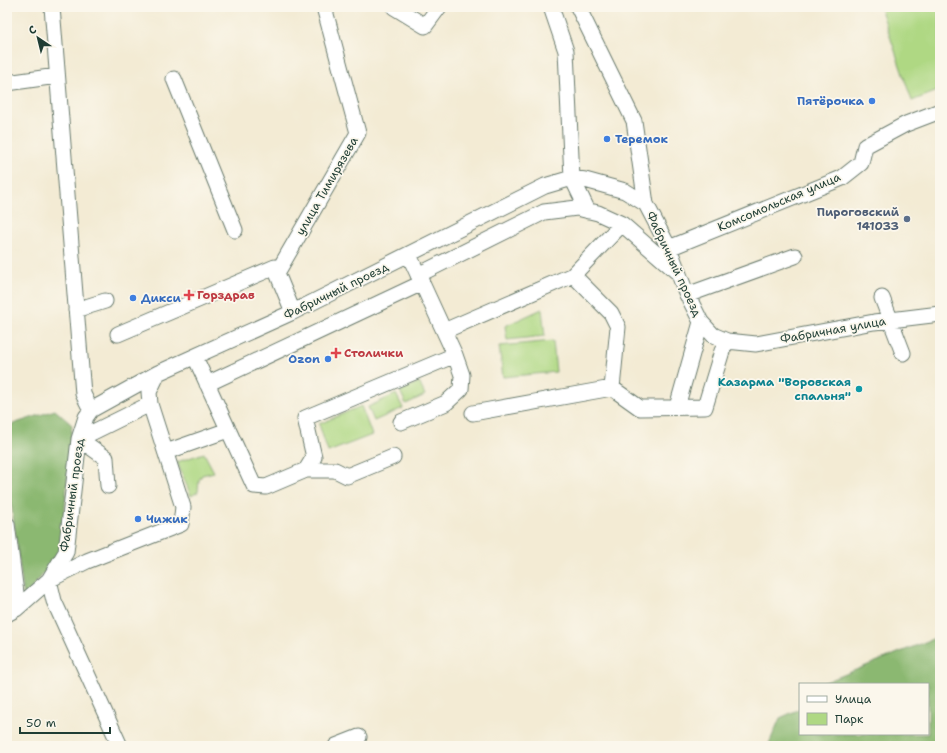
<svg xmlns="http://www.w3.org/2000/svg" width="947" height="753" viewBox="0 0 947 753" font-family="'Shantell Sans',sans-serif">
<style>
.green{fill:#afd883;stroke:#678a5c}
.forest{fill:#8bb871;stroke:#557a52}
.lines{fill:none;stroke-linecap:round;stroke-linejoin:round}
.minor-casing{stroke:#697a6c;stroke-width:17}
.minor{stroke:#fff;stroke-width:15}
.shop-dot{fill:#3f7fe0;stroke:#fbf7ec;stroke-width:1.5}
.service-dot{fill:#5c6f8a;stroke:#fbf7ec;stroke-width:1.5}
.health-dot{fill:#e0444e;stroke:#fbf7ec;stroke-width:1.5}
.culture-dot{fill:#0f9aa8;stroke:#fbf7ec;stroke-width:1.5}
.labels{text-anchor:middle;stroke-width:3.5;stroke-linejoin:round;paint-order:stroke}
.shop-label{font-size:12px;font-weight:bold;fill:#366cbe;stroke:#fbf7ec;text-anchor:start}
.street-label{font-size:12px;fill:#1f3d34;stroke:#fbf7ec}
.service-label{font-size:12px;font-weight:bold;fill:#4e5e75;stroke:#fbf7ec;text-anchor:end}
.health-label{font-size:12px;font-weight:bold;fill:#be3a42;stroke:#fbf7ec;text-anchor:start}
.culture-label{font-size:12px;font-weight:bold;fill:#0d838f;stroke:#fbf7ec;text-anchor:end}
</style>
<rect width="100%" height="100%" fill="#fbf7ec"/>
<filter id="ink" filterUnits="userSpaceOnUse"><feTurbulence type="fractalNoise" baseFrequency=".025" numOctaves="2"/><feDisplacementMap in="SourceGraphic" scale="8" xChannelSelector="R" yChannelSelector="G"/><feConvolveMatrix kernelMatrix="1 2 1 2 8 2 1 2 1" color-interpolation-filters="sRGB"/></filter>
<filter id="wash" filterUnits="userSpaceOnUse"><feTurbulence type="fractalNoise" baseFrequency=".012" numOctaves="4" result="noise"/><feDisplacementMap in="SourceGraphic" scale="16" xChannelSelector="R" yChannelSelector="G"/><feGaussianBlur stdDeviation="0.9" result="paint"/><feColorMatrix in="noise" values="0 0 0 0 0 0 0 0 0 0 0 0 0 0 0 0 0 1.4 0 .05"/><feComposite in="paint" operator="in"/></filter>
<g filter="url(#wash)">
<rect width="100%" height="100%" fill="#f3ebd4"/>
<path class="green" d="M880,7h60v83l-28,11z
M542,309l3,27 -38,4 -2,-14z
M553,341l3,31 -53,5 -4,-31z
M419,382l6,13 -19,9 -6,-13z
M396,394l7,14 -29,13 -6,-14z
M361,406l11,29 -44,17 -9,-28z
M204,453l10,19 -12,3 -3,5 -1,12 -7,4 -14,-34z"/>
<path class="forest" d="M55,410l17,15 -11,127 -37,46 -17,-127v-45z
M940,636v110h-172l12,-28 20,-9v25h128v-50h-107z"/>
</g>
<g filter="url(#ink)">
<g class="lines">
<defs>
<path id="minor" d="M52,7l31,387 8,16
M394,7l31,19 14,-19
M551,7l15,44 6,127 16,33
M578,7l56,114 12,83
M174,79l61,151
M7,83l50,-7
M669,248l173,-70 19,-15 4,-17 41,-22 34,-13
M418,275l126,-63 33,-4 21,5 24,11
M573,275l38,38 7,14 -6,61
M687,295l108,-39
M882,298l21,55
M76,310l29,-9
M293,312l-16,-39 81,-140 -34,-126
M444,331l129,-56 49,-51 54,47
M118,334l157,-67
M195,357l59,129 12,1 40,-17 8,-13 -9,-39 150,-63 -46,-100
M207,384l215,-101
M677,407l24,-85
M473,413l139,-25 28,20 65,-1 17,-56 5,-10
M401,422l45,-19 15,-14 1,-14 -7,-20
M166,452l62,-22
M306,470h29l12,6 46,-19
M108,486l-2,-28 -27,-19 71,-35 -1,-12 9,-19
M7,524l9,69v16
M49,580l38,-19 94,-37 2,-17 -33,-103
M49,580l5,21 66,145
M7,614l9,-5 33,-29 17,-28 13,-113 7,-22 5,-7 67,-37 135,-61 252,-126 27,-8 13,2 40,11 21,13 23,44 16,42 16,32 12,13 14,6 29,3 118,-22 66,-8
M336,746l23,-9"/>
</defs>
<use href="#minor" class="minor-casing"/>
<use href="#minor" class="minor"/>
</g>
</g>
<g class="shop-dot">
<circle cx="872" cy="101" r="4"/>
<circle cx="607" cy="139" r="4"/>
<circle cx="133" cy="298" r="4"/>
<circle cx="328" cy="359" r="4"/>
<circle cx="138" cy="519" r="4"/>
</g>
<circle class="service-dot" cx="907" cy="219" r="4"/>
<g class="health-dot">
<path d="M187 289h4v4h4v4h-4v4h-4v-4h-4v-4h4z"/>
<path d="M334 347h4v4h4v4h-4v4h-4v-4h-4v-4h4z"/>
</g>
<circle class="culture-dot" cx="859" cy="389" r="4"/>
<g class="labels">
<g class="shop-label">
<text x="864" y="105" text-anchor="end">Пятёрочка</text>
<text x="615" y="143">Теремок</text>
<text x="141" y="302">Дикси</text>
<text x="320" y="363" text-anchor="end">Ozon</text>
<text x="146" y="523">Чижик</text>
</g>
<g class="street-label">
<text transform="translate(327 186) rotate(-60)" y="4">улица Тимирязева</text>
<text transform="translate(779 202) rotate(-23)" y="4">Комсомольская улица</text>
<text transform="translate(674 264) rotate(65)" y="4">Фабричный проезд</text>
<text transform="translate(336 291) rotate(-26)" y="4">Фабричный проезд</text>
<text transform="translate(833 330) rotate(-10)" y="4">Фабричная улица</text>
<text transform="translate(72 495) rotate(-82)" y="4">Фабричный проезд</text>
</g>
<g class="service-label">
<text x="899" y="216">Пироговский<tspan x="899" dy="14">141033</tspan></text>
</g>
<g class="health-label">
<text x="197" y="299">Горздрав</text>
<text x="344" y="357">Столички</text>
</g>
<g class="culture-label">
<text x="851" y="386">Казарма "Воровская<tspan x="851" dy="14">спальня"</tspan></text>
</g>
</g>
<rect width="947" height="753" fill="none" stroke="#fbf7ec" stroke-width="24"/>
<rect x="799" y="683" width="130" height="52" fill="#fbf7ec" stroke="#a3ada2"/>
<rect x="807" y="696" width="20" height="6" fill="#ffffff" stroke="#a3ada2"/>
<text x="835" y="703" font-size="12" fill="#1f3d34">Улица</text>
<rect x="807" y="713" width="20" height="12" fill="#afd883" stroke="#a3ada2"/>
<text x="835" y="723" font-size="12" fill="#1f3d34">Парк</text>
<g transform="translate(38 38) rotate(325)" stroke="#fbf7ec" stroke-width="3" paint-order="stroke">
<path d="M0-3L7 15L0 10L-7 15Z" fill="#1f3d34"/>
<text y="-6" font-size="11" font-weight="bold" text-anchor="middle" fill="#1f3d34">С</text>
</g>
<path d="M20 727v6h90v-6" fill="none" stroke="#1f3d34" stroke-width="2"/>
<text x="26" y="727" font-size="12" fill="#1f3d34" stroke="#fbf7ec" stroke-width="3" paint-order="stroke">50 m</text>
</svg>
